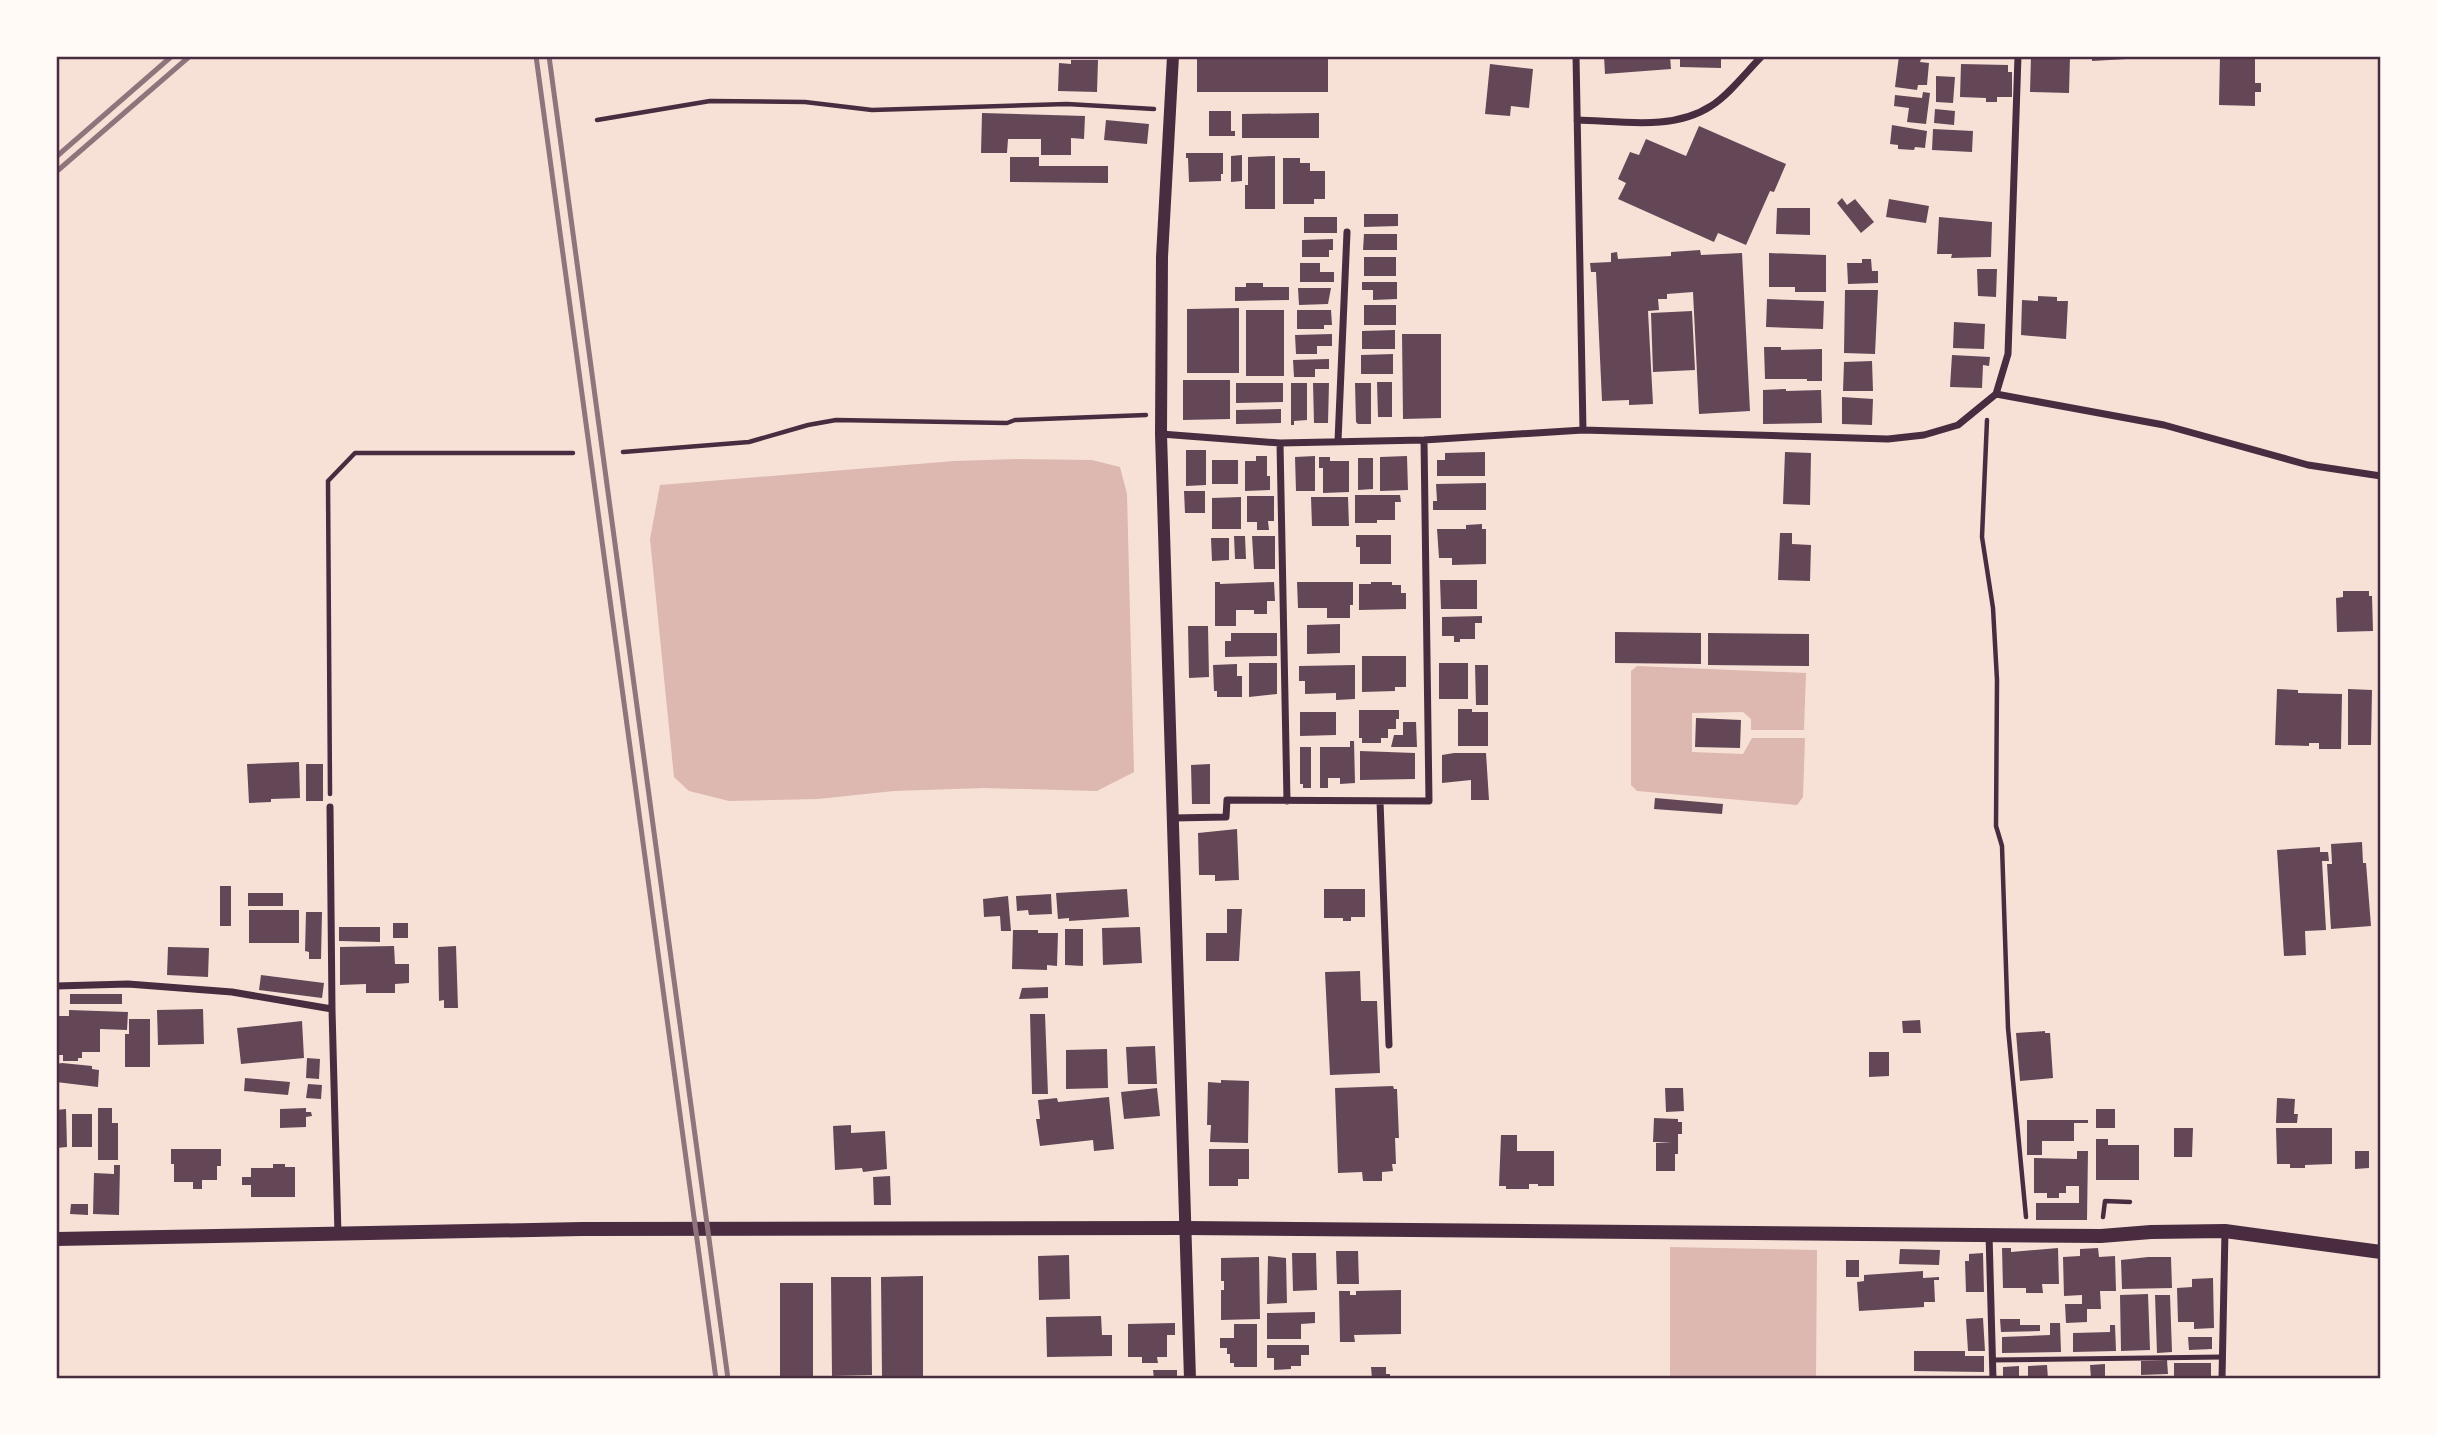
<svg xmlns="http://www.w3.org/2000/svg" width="2437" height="1435" viewBox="0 0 2437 1435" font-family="Figtree,sans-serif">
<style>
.water{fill:#dcb8b0}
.building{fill:#644757}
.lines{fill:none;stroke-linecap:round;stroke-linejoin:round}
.path{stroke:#4a2c40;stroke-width:4.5}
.service{stroke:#4a2c40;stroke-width:5}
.minor{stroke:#4a2c40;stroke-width:7}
.tertiary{stroke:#4a2c40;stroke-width:12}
.secondary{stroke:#4a2c40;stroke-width:14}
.rail{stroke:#8f747c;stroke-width:5}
.neatline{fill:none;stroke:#4a2c40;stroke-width:2.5}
</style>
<rect width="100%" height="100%" fill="#f7e1d7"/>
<path class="water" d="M1017,459l75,1 28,7 7,27 7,278 -37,19 -113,-3 -90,3 -76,8 -89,2 -40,-10 -15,-14 -24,-238 10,-54 294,-24z
M1637,666l169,7 -2,57h-53v-11l-8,-7 -51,1v39l51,2 9,-16h53l-2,59 -6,8 -160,-14 -6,-6v-114z
M1670,1247l147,3 -1,129h-146z"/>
<path class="building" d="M1197,56h131v36h-131z
M1604,56h66l1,13 -66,5z
M1680,56h41v12l-41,-1z
M1899,56l22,3 -1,3 9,1 -2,22h-9l-1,5 -22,-3z
M2031,56l39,1 -1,36 -39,-1z
M2092,56h35v3l-35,2z
M2220,56h35v27h6v9h-6v14l-36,-1z
M1071,60h27l-1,32 -39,-1 1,-28 12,1z
M1490,64l43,5 -4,39 -18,-2 -1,10 -25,-2z
M1961,64l47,1v7h4v25h-15v5h-11v-4l-26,-1z
M1936,76l19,1 -2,26 -17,-1z
M1923,92l7,1 -4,31 -19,-2 2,-14 -15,-2 1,-11 27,3z
M1935,109l20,2 -1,14 -20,-2z
M1209,111h22v20h4v5h-26z
M982,113l103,3 -1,23 -13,-1v17h-30v-16h-33l-1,14h-26z
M1319,113v25h-77v-24z
M1106,120l43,4 -2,20 -43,-4z
M1892,125l35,6 -2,17 -10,-1 -1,3 -16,-1v-4l-8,-1z
M1699,126l87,38 -12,28 -4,-1 -24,54 -28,-12 -4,9 -96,-43 8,-16 -8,-4 12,-27 9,3 7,-16 40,17z
M1933,129l40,2 -1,21 -40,-2z
M1186,153h37v21h-2v7l-32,1 -1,-24h-2z
M1242,155v26l-11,1v-26z
M1275,156v53h-30v-24h3v-28z
M1010,157h29v9h69v17l-98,-1z
M1283,158h17v5h10v8h15v28h-11v5h-31z
M1842,198l5,7 8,-6 19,23 -13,11 -24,-30z
M1889,199l40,7 -3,17 -40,-6z
M1777,208h33v27l-34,-1z
M1364,214h34v12l-34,1z
M1304,217h33v16h-33z
M1939,217l53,5 -1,35 -40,1 1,-4h-15z
M1364,234h33v16h-34z
M1333,239v11h-4v7h-27v-17z
M1700,250l1,5 41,-2 8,158 -51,3 -6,-122 -26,2v5h-9l1,11 -11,1 5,93 -24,1v-5l-27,1 -6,-129h-5l-1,-9 21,-1v-9l6,-1 1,7 53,-3v-4z
M1769,253l57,2v37h-31v-5h-26z
M1364,257h32v19h-32z
M1862,259h9l1,12h6v12l-30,1 -1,-21h15z
M1300,263h20v9h14v10h-34z
M1977,269h20l-1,28 -18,-1z
M1362,282h35v17l-24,1v-10h-11z
M1246,283h17v4h26v13l-54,1v-14h11z
M1298,288h33l-3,16 -29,1z
M1845,290h33l-3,64 -31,-1z
M2038,296l19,1v4h11l-2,38 -45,-4 1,-35 16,1z
M1767,299l57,2 -1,28 -57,-2z
M1364,305h32v20h-32z
M1239,308v65h-52v-64z
M1246,310h38v66h-38z
M1297,310h34l1,15h-8v4h-27z
M1692,311l3,59 -42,2 -2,-59z
M1954,322l31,2 -1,25 -31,-1z
M1395,330v19h-33v-18z
M1332,334v12h-15v8h-21l-1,-19z
M1402,334h39v84l-38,1z
M1764,347h17v3l41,-1v32h-15v-2h-42z
M1393,354v20h-32v-19z
M1952,355l38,2 -1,9 -6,-1 -1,23 -32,-1z
M1329,359v10h-14v8h-21l-1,-17z
M1872,361l1,30h-30l1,-29z
M1183,380h47v39l-47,1z
M1377,382h15v35h-14z
M1236,383h47v19l-47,1z
M1291,383h16v37l-13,1v4h-3z
M1313,383h16l-1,40h-14z
M1355,383h16v41h-13l-2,-2z
M1786,389v2l35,-1 1,33 -59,1v-34z
M1842,397l31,2 -1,26 -30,-1z
M1281,409v14l-45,1v-14z
M1186,450h20v35l-20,1z
M1485,452v24h-48v-16h8v-7z
M1785,452l26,1 -1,52 -27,-1z
M1256,456h11v20h3v14l-25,1v-30h11z
M1315,456v35h-19l-1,-34z
M1407,456l1,34 -28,1v-34z
M1319,457h11v4h19v31l-26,1v-25h-4z
M1358,458h15v31l-15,1z
M1212,460h26v24h-26z
M1486,483v27h-53v-9h4l-1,-17z
M1184,491h21v22h-20z
M1355,495h45l1,7h-6v18h-18v3h-22z
M1247,496h27v25h-6l1,9h-12v-8h-10z
M1241,497v32h-29v-31z
M1311,497h37l1,29h-37z
M1482,524v5h4v35l-34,1v-7h-13l-2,-29h29v-4z
M1780,533h12v11l19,1 -1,36 -32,-1z
M1356,535h35v29h-31v-17h-4z
M1234,536h11l1,23h-11z
M1252,536h23v33h-21z
M1211,538h18v22l-17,1z
M1440,580h37v29h-36z
M1215,582h5v2l54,-2 1,19h-8v13h-13v-4h-18v16h-21z
M1297,582h56v23h-3v13h-23v-10h-29z
M1371,582h21v3h9v8h5v16l-47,1v-26h12z
M2343,591h26v5h3l1,35 -36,1 -1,-34 7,-1z
M1482,616v7h-7v16h-15v3h-6v-6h-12v-19z
M1340,624v29l-33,1v-29z
M1188,626h20l1,51 -20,1z
M1615,632l86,1v31l-86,-1z
M1231,633h46v23l-52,1v-16h6z
M1708,633l101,1v32l-101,-1z
M1362,656h44v31h-11v4l-33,1z
M1249,663h28v31l-28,3z
M1439,663h29v36h-29z
M1237,664v12h5v21h-25v-6h-3l-1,-26z
M1355,665v34l-19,1v-7l-31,1v-13h-6v-15z
M1475,665h13v40h-12z
M2277,689l21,1v3l44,1 -1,55h-22v-6h-10v3l-34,-1z
M2348,689l24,1 -1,55h-23z
M1458,709h14v3h16v34h-30z
M1359,710h40v9h-3v10h-8v9h-7v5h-19v-5h-3z
M1300,712h36v23l-36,1z
M1696,718l45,2 -1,28 -45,-1z
M1403,722h13l1,25h-26l3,-12h9z
M1350,741h4l1,42 -15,1v-6h-12v10h-8v-41h30z
M1300,747h11v41h-8v-4h-3z
M1360,751l55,2v26l-55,1z
M1454,753h32l3,47h-18v-20l-29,3v-28z
M299,762l1,36 -29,1v3l-22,1 -2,-39z
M306,764h17v37h-17z
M1210,764v40h-18l-1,-39z
M1655,798l68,6 -1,10 -68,-5z
M1237,829l2,51 -24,1v-6h-16l-1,-42z
M2362,842l1,21h3l5,63 -40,3 -4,-65h5l-1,-20z
M2320,847v5h8l1,9h-7l4,69 -21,1 1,24 -22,1 -7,-106z
M220,886h11v40h-11z
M1127,889l2,28 -60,4v-3l-11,1 -2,-26z
M1324,889h41v28h-14v4h-8v-3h-19z
M248,893h35v13h-35z
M1051,894l1,20 -23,1 -1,-5 -11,1 -1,-15z
M1008,896l3,35h-10l-1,-15 -16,1 -1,-18z
M1227,909h15l-3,52h-33v-28h21z
M249,910h50v33h-50z
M306,912h16l-1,47h-12v-7l-4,-1z
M393,923h15v15h-15z
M339,927h41v15l-41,-1z
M1140,927l2,36 -39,2 -1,-37z
M1065,929h18v37l-18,-1z
M1013,930h25v3h20l-1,33 -10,-1v5l-35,-1z
M394,946l1,18h14v19l-14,1v9h-29v-9l-26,1v-38z
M456,946l2,62h-14v-8l-5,1 -1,-54z
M168,947l41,1 -1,29 -41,-2z
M1360,971l1,30h16l3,72 -50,2 -5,-103z
M261,975l63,8 -2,15 -63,-8z
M1048,987v11l-29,1 3,-11z
M70,994h52v10h-52z
M203,1009l1,35 -46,1 -1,-35z
M69,1010l59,2 -1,18 -27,-1v23h-18v6h-4v3h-15v-6h-7v-39h13z
M1030,1014h15l3,80h-16z
M129,1019h21v48h-25v-33h4z
M1920,1020l1,13h-18l-1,-12z
M302,1021l2,37 -63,6 -4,-36z
M2045,1031v2h5l3,45 -33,3 -4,-48z
M1155,1046l2,38h-29l-2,-37z
M1107,1049l1,39 -42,1v-39z
M1869,1052h20v24l-20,1z
M307,1058l13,1 -1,20 -13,-1z
M62,1063l30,3v3l7,1 -1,17 -42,-5v-18z
M245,1078l45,4 -2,13 -44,-4z
M1221,1080l28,1 -1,62 -38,-1 1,-17h-4l1,-43 13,1z
M308,1084l14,1 -1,14 -15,-1z
M1393,1086l1,3h3l2,49h-4l1,26h-4l1,7 -11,1v9h-19l-1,-9 -24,1 -3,-85z
M1157,1088l3,28 -36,3 -3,-27z
M1665,1088h18l1,23 -18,1z
M1109,1097l5,52 -20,2 -1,-11 -53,6 -4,-27h4l-2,-19 19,-2 1,4z
M2277,1098l18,1 -1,15h4l-1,9h-21z
M98,1108h14v15h6v37h-20z
M306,1108v4h5l1,4 -6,1v10l-26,1v-19z
M66,1109l1,38 -11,1v-38z
M2096,1109h19v19h-19z
M72,1114h20v33h-20z
M1654,1118l24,1v3h4v12h-4v20h-3v17h-19v-28l16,-1h-19z
M2027,1120h61v3h-14v18h-32v14h-15z
M851,1125v8l34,-2 2,38 -24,3 -1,-4 -27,2 -2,-44z
M2174,1128h19l-1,29h-18z
M2276,1128h56v36l-27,1v3h-15v-4h-13z
M1501,1135h16v16h37v35h-16v-2h-9v5h-23v-3h-7z
M2096,1139h12v6h31v35h-43z
M171,1149h50v17h-4v14h-15v9h-9v-7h-19v-18h-3z
M1209,1149h40v30h-11v7h-29z
M2077,1151h11l-1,69h-51v-17h43v-17h-13v7h-7v5h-12v-5h-13v-35l43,1z
M2355,1151h14v17l-14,1z
M273,1164h12v3h10v30h-44v-12h-9v-8h9v-9h22z
M114,1165h6l-1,50 -26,-1 1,-41 20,1z
M890,1176l1,29h-17l-1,-28z
M71,1204h17v11l-18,-1z
M2002,1248h9v4l47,-4 1,36h-17l1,9h-17v-5h-23z
M2098,1248l1,9 16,-1 1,35h-16l1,18h-14v13l-21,1 -1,-19h17v-9l-18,1 -1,-39 17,-1v-7z
M1900,1249l40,1 -1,15 -40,-1z
M1336,1251h22l1,33h-22z
M1292,1253h24l1,37 -24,1z
M1983,1253l1,39h-18l-1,-31h4v-7z
M1069,1255l1,44 -31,1 -1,-44z
M1268,1256l18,2 1,45 -20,1z
M1259,1257l1,62 -39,1v-30h3v-9h-3v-23z
M2148,1257h23l1,31 -50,1 -1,-29z
M1846,1260h13v17h-13z
M1923,1271v7l16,-1v3h-5l1,22h-11v5l-65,4 -2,-29 7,-1v-6z
M923,1276v100h-41l-1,-99z
M831,1277h40l1,98 -40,1z
M2213,1278l1,50 -20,1v-7h-16l-1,-34 15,-1v-8z
M780,1283h33v93h-33z
M1401,1290v44l-47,1 1,7h-15l-1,-51h11v4h6v-4z
M2148,1294l2,56 -29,1 -1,-56z
M2155,1295h15l2,57 -15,1z
M1315,1312v11l-14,1v15h-34v-26z
M1101,1316l1,19h10v21l-65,1 -1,-40z
M1983,1318l2,33h-17l-2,-32z
M2000,1319h20v6h20v6l-39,1z
M1175,1323v12h-8v22h-10l1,6h-16v-6h-14v-33z
M2050,1323h10l1,29 -59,1v-16l48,-2z
M1234,1324h23v43h-23v-4h-4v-9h-3v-6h-7v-10h14z
M2110,1325h5l1,26 -43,1v-19l37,-1z
M2188,1337h24v12l-23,1z
M1267,1345h42v10h-8v11h-10v3l-17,1v-12h-7z
M1914,1351h51v5h19v16l-70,-1z
M2167,1360l1,14 -27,1v-14z
M2174,1363h37v16h-37z
M2105,1364v15h-14l-1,-14z
M2047,1365l1,14h-20v-13z
M2019,1366v13h-16v-12z
M1371,1367h15v7h4v5h-18z
M1153,1370h24v9h-23z
M1270,1376h47v3h-47z"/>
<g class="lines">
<path class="path" d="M597,120l113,-19 95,1 67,8 195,-6 87,5
M1987,420l-5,117 11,71 4,72 -1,146 6,20 6,182 18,189
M623,452l126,-10 59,-17 28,-5 171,3 8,-3 131,-5
M330,794l-2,-313 27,-28h218
M2103,1217l2,-16 25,1"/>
<path class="service" d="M1993,1360l229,-3"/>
<path class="minor" d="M1576,56l7,374
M1577,120c44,1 96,11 134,-14 18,-11 36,-35 51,-50
M1996,394l168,31 144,40 73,11
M1161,434l119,9 144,-3 159,-10 305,9 36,-4 34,-10 38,-31 12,-40 10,-298
M1338,441l9,-209
M1280,443l7,358
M1380,801l9,244
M330,807l2,202 6,226
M1173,818l53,-1 1,-17 202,1 -5,-361
M56,986l72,-2 104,8 100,17
M1989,1234l4,145
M2222,1379l3,-148"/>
<path class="tertiary" d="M1173,56l-11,201 -1,177 29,945"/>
<path class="secondary" d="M56,1239l526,-10 604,-1 915,8 50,-4 74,-1 156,21"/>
<path class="rail" d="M536,56l180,1323
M549,56l179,1323
M56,157l116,-101
M56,172l134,-116"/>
</g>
<rect width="2437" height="1435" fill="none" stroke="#fffaf5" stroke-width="116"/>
<rect x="58" y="58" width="2321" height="1319" class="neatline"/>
</svg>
